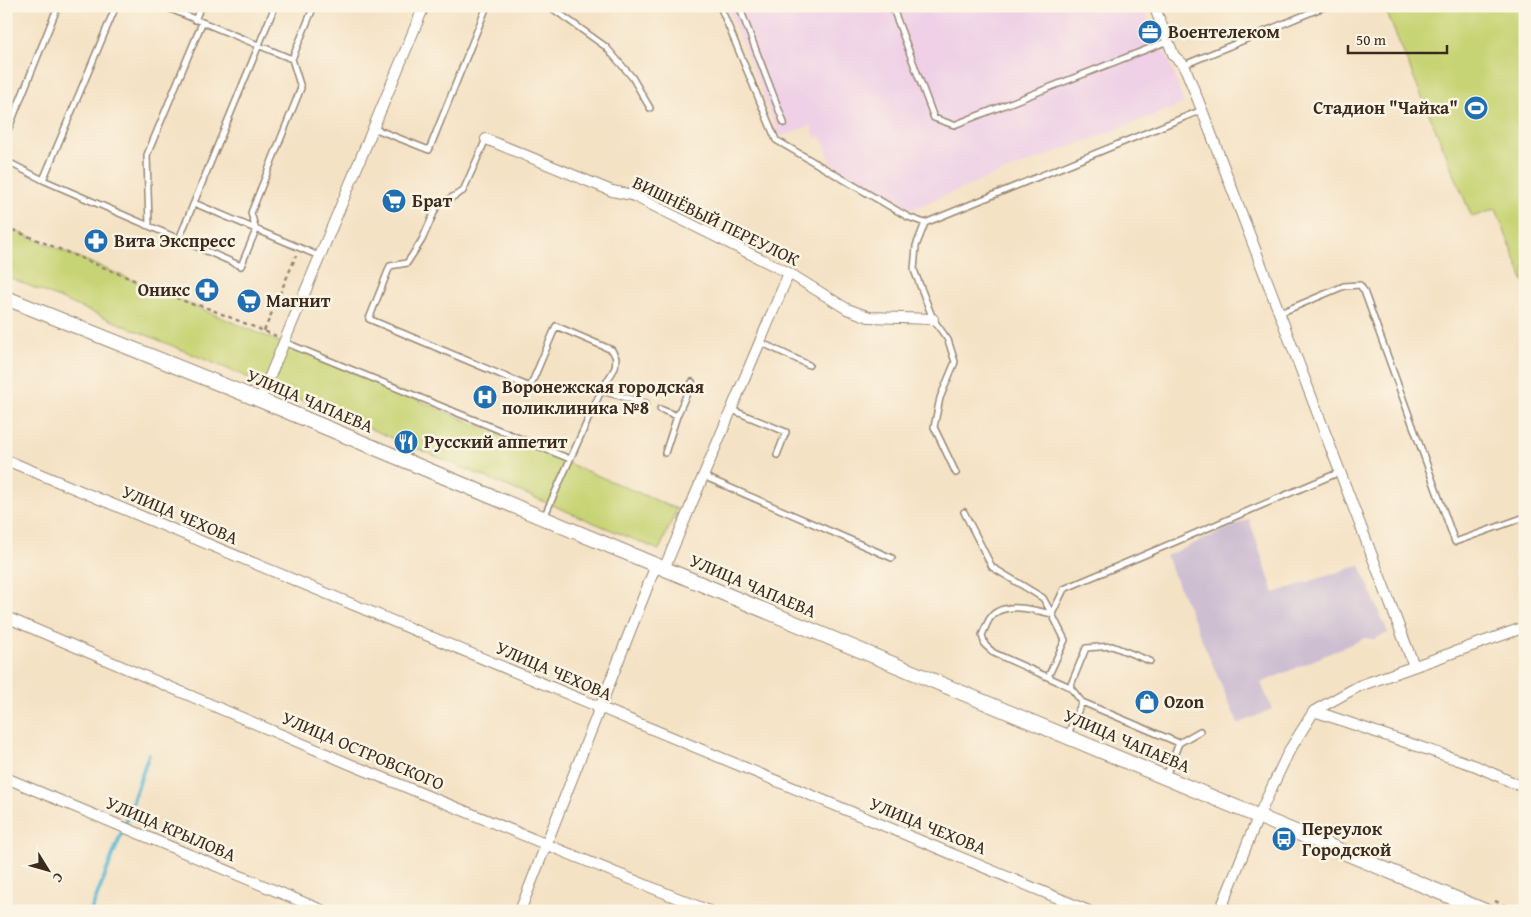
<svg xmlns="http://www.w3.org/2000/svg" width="1531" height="917" viewBox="0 0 1531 917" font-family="'Gentium Book Plus',serif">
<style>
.built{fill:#efd0e6}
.industrial{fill:#cdbed2}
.green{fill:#c7d475;stroke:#817f4a}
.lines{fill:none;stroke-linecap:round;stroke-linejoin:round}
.stream{stroke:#54b7d3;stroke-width:4}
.service-casing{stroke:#988672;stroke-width:8}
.minor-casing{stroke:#988672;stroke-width:12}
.tertiary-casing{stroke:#988672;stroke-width:16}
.path{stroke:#988672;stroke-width:2.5;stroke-dasharray:4 4;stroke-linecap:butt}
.service{stroke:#fff;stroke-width:5}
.minor{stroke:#fff;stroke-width:10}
.tertiary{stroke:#fff;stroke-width:14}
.labels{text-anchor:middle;stroke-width:5;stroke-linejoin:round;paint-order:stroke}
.poi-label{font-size:18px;font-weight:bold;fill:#3b2a1e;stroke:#fcf5e5;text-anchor:start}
.street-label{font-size:18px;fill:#3b2a1e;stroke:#fcf5e5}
</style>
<rect width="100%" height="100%" fill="#fcf5e5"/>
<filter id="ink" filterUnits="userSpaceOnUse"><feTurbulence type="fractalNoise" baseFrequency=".02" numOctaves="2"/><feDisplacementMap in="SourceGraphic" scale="10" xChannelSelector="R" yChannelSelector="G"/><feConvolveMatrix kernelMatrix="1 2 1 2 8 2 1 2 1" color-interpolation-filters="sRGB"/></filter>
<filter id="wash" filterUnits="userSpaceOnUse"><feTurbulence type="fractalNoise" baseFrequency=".0096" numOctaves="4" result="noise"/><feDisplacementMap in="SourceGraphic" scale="20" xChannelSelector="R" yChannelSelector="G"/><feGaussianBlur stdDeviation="1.12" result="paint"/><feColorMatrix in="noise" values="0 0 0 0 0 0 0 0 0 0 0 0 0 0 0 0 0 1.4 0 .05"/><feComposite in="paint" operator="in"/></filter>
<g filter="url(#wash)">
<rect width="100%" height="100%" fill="#f4e2c5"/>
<path class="built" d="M727,6h416l16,46 6,-2 19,53 -13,6 -181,68 -78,32 -80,-45 -11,-28 -6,2 -4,-13 -31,12z"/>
<path class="industrial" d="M1249,519l25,74 86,-28 28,68 -14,6 -9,-1 -104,45 11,26 -34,15 -72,-168z"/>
<path class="green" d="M1384,6h141v279l-29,-76 -24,8z
M6,227l671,282 -18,41 -653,-274z"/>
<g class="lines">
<path class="stream" d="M91,911l34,-87 24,-70"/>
</g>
</g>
<g filter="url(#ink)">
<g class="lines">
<defs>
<path id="service" d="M163,6l129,53
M549,6l57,41 26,30 18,31
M720,6l56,134 132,77 17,6 277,-113
M739,6l45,117
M892,6l42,112 20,7 214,-84
M195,20l6,-14
M1184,65l142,-59
M373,128l56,22 58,-144
M6,135l52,-129
M486,139l-23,52 -26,15 -15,34 -15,23 -17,3 -21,53 161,68 26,-61 56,24 4,8 -1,10 -14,23 -57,126
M6,161l37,19 198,86 15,-36 -5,-17 50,-125 -9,-29 22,-53
M43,180l73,-174
M194,203l125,53
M925,223l-9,23 -2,24 19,49 15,21 7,22 -15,36 -6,29 22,46
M149,225l-2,-70 55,-132
M179,239l96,-233
M1280,313l64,-27 16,-1 4,6 91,251 70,-25
M284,342l286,117
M760,342l49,23
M601,391l45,12
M660,409l17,7
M732,410l54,22 -9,23
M665,453l12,-37 15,-34
M703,476l189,82
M964,512l28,55 51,31 9,16
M1052,614c-16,-4 -49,-13 -61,3 -4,5 -6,12 -9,18l3,10 9,8 76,34 12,15 97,41
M1048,677l17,-37 -13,-26 12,-25 276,-117
M1070,687l16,-39 26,-2 38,15
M1067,736l15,-34
M1166,776l13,-33 21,-12"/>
<path id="minor" d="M1154,6l20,50 10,9 18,45 212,556
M486,139l126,52 20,4 157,78 58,36 22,8 64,2
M260,400l164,-394
M6,460l1083,451
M664,569l125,-296
M6,617l346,148 357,146
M1314,711l162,55 49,22
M6,778l318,133
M520,911l136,-346
M1220,911l38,-94 31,-66 25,-40 45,-25 166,-59"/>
<path id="tertiary" d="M6,298l254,102 1225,511"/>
</defs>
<use href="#service" class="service-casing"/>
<use href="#minor" class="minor-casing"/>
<use href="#tertiary" class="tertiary-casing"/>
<path class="path" d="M6,227l188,78 8,1 74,30
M264,331l32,-75
M1495,901l22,10"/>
<use href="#service" class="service"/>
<use href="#minor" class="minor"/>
<use href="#tertiary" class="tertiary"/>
</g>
</g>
<defs>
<symbol id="office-disc" viewBox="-11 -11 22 22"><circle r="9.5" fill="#1f6fb2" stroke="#fcf5e5"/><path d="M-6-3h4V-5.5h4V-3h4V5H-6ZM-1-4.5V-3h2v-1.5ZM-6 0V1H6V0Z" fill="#fff"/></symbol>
<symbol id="stadium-disc" viewBox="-11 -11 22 22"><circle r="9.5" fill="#1f6fb2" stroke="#fcf5e5"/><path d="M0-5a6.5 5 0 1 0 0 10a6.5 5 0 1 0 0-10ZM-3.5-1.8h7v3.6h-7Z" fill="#fff"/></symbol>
<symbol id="supermarket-disc" viewBox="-11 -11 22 22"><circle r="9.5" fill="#1f6fb2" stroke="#fcf5e5"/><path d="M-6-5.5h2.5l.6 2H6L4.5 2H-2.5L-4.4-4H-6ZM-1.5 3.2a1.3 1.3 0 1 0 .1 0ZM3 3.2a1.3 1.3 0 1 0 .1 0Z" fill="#fff"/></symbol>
<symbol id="pharmacy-disc" viewBox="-11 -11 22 22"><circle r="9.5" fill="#1f6fb2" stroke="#fcf5e5"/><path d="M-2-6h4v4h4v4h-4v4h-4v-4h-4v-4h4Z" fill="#fff"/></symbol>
<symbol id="hospital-disc" viewBox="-11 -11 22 22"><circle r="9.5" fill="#1f6fb2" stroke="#fcf5e5"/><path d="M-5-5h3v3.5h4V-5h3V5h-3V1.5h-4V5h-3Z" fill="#fff"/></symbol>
<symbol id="restaurant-disc" viewBox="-11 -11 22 22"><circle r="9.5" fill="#1f6fb2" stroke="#fcf5e5"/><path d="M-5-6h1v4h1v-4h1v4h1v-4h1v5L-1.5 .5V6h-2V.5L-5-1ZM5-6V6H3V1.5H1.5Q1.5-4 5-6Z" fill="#fff"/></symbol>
<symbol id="shop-disc" viewBox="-11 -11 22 22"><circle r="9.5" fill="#1f6fb2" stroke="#fcf5e5"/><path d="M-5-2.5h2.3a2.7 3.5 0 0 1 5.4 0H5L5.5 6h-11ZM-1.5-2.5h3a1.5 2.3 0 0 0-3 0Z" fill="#fff"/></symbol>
<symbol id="bus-disc" viewBox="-11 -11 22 22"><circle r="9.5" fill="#1f6fb2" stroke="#fcf5e5"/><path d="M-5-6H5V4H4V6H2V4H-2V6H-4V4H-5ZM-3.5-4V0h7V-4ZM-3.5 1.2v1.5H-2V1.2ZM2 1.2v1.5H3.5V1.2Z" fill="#fff"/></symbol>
</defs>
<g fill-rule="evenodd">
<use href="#office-disc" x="1136" y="18" width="28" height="28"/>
<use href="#stadium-disc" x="1462" y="94" width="28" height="28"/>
<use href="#supermarket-disc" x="380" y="187" width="28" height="28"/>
<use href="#pharmacy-disc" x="82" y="227" width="28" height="28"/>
<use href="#pharmacy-disc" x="193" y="276" width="28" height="28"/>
<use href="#supermarket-disc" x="235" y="287" width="28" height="28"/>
<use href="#hospital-disc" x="471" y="383" width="28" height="28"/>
<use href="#restaurant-disc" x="392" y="428" width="28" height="28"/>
<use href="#shop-disc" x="1133" y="688" width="28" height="28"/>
<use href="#bus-disc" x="1270" y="825" width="28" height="28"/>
</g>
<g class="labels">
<g class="poi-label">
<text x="1168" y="38">Воентелеком</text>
<text x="1458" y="114" text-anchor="end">Стадион "Чайка"</text>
<text x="412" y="207">Брат</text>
<text x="114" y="247">Вита Экспресс</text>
<text x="190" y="296" text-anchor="end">Оникс</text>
<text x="266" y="307">Магнит</text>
<text x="502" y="393">Воронежская городская<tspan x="502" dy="21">поликлиника №8</tspan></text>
<text x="424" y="448">Русский аппетит</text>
<text x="1164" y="708">Ozon</text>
<text x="1302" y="835">Переулок<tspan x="1302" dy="21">Городской</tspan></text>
</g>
<g class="street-label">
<text transform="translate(716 221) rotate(26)" y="6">ВИШНЁВЫЙ ПЕРЕУЛОК</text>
<text transform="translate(310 401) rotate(23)" y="6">УЛИЦА ЧАПАЕВА</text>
<text transform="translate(180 515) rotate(23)" y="6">УЛИЦА ЧЕХОВА</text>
<text transform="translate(753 586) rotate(23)" y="6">УЛИЦА ЧАПАЕВА</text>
<text transform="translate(554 671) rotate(23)" y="6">УЛИЦА ЧЕХОВА</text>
<text transform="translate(1127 741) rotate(23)" y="6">УЛИЦА ЧАПАЕВА</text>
<text transform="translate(363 751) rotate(23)" y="6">УЛИЦА ОСТРОВСКОГО</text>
<text transform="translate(928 826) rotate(22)" y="6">УЛИЦА ЧЕХОВА</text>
<text transform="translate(171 829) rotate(23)" y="6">УЛИЦА КРЫЛОВА</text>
</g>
</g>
<rect width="1531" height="917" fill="none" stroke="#fcf5e5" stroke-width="25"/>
<g transform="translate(48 870) rotate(127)" stroke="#fcf5e5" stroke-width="4" paint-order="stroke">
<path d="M0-4L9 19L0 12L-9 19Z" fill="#3b2a1e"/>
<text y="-8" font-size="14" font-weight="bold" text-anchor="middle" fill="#3b2a1e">С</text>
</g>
<path d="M1348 45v8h99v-8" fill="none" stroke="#3b2a1e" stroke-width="2.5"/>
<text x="1356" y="45" font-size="15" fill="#3b2a1e" stroke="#fcf5e5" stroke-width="4" paint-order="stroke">50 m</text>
</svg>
